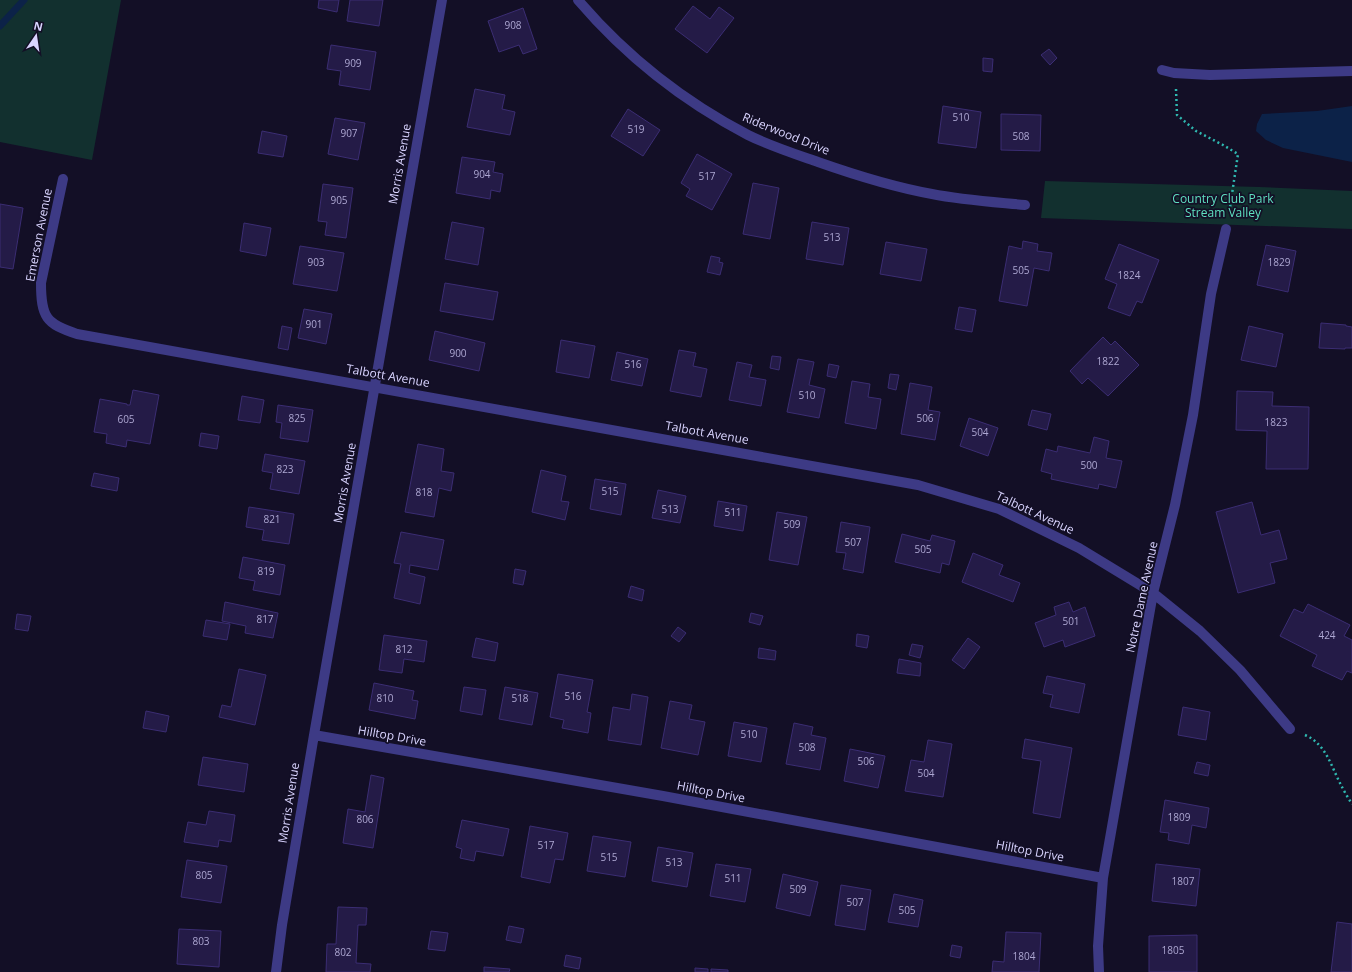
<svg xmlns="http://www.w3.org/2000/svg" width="1352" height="972" viewBox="0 0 1352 972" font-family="'Open Sans',sans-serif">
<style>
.green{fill:#12302f}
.water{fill:#0c2248}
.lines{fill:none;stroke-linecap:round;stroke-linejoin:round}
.stream{stroke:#0c2248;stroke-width:7}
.building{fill:#241b47;stroke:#3b2d73}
.path{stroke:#2fb8b0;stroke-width:2.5;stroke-dasharray:2 3;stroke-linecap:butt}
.lane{stroke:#3d3a85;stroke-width:10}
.street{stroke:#3d3a85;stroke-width:10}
.labels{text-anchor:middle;stroke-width:3.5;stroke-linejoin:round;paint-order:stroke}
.number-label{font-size:10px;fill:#aca6d1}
.street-label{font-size:12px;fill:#d9d4ff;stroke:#130f26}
.park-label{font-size:12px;fill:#5fe0c0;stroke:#130f26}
</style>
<rect width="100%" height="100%" fill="#130f26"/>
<path class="green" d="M0,0h121l-29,160 -92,-18z
M1045,181l214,6 93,4v38l-311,-11z"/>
<path class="water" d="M1352,106v56l-69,-14 -17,-8 -10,-9 1,-7 5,-10 55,-3z"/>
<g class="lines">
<path class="stream" d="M0,26l24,-26"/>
</g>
<path class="building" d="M319,0h20l-2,12 -19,-4z
M350,0h33l-4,26 -32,-5z
M693,6l17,13 9,-12 15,11 -27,35 -32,-24z
M523,8l14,41 -14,5 -4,-9 -20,7 -11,-31z
M331,45l45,7 -6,38 -31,-5 2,-14 -14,-2z
M1049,49l8,9 -7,7 -9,-10z
M983,58l10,1 -1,13 -9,-1z
M475,89l30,6 -3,14 13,3 -5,23 -43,-8z
M943,106l38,6 -5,36 -38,-5z
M628,109l32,21 -17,26 -32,-20z
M1001,114l40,1 -1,36 -39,-1z
M335,118l30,5 -7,37 -30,-6z
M262,131l25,5 -4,21 -25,-4z
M697,154l35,20 -20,36 -26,-14 4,-7 -9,-6z
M462,157l33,5 -2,10 10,2 -3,18 -9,-2 -1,9 -34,-6z
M753,183l26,5 -9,51 -27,-5z
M323,184l30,4 -7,50 -21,-3 2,-13 -9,-1z
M0,204l23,4 -10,61 -13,-2z
M452,222l32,6 -6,37 -33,-6z
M812,222l37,6 -6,37 -37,-6z
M244,223l27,5 -5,28 -26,-5z
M1023,241l15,3 -1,7 15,2 -3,18 -15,-3 -7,38 -28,-5 10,-55 13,3z
M886,242l41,7 -6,32 -41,-7z
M1119,244l40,16 -17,43 -5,-2 -7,15 -22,-8 9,-24 -12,-5z
M1266,245l30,6 -8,41 -31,-7z
M300,246l44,7 -7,38 -44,-7z
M711,256l9,2 -1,4 4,1 -3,12 -13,-3z
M445,283l53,9 -5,28 -53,-9z
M959,307l17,3 -4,22 -17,-3z
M304,309l28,5 -6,30 -28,-6z
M1321,323l25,2v1l6,1v21h-7v1l-26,-1z
M282,326l10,2 -4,22 -10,-2z
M1249,326l34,8 -7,33 -35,-7z
M435,331l50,12 -6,28 -50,-11z
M1103,337l8,8 4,-4 24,24 -31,31 -20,-18 -6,6 -12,-13z
M561,340l34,6 -6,32 -33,-6z
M679,350l17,3 -3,13 14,3 -6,28 -31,-6z
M617,352l31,7 -6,27 -31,-6z
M772,356l9,1 -2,13 -9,-2z
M798,359l16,3 -5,23 16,4 -6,29 -32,-6z
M737,362l15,3 -3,12 17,3 -5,26 -32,-6z
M829,364l10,2 -3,12 -9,-2z
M890,374l9,1 -3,15 -8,-2z
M852,381l18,3 -2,13 13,2 -5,30 -31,-6z
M910,383l22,4 -4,23 12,2 -5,28 -34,-6z
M133,390l26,5 -9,49 -23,-4 -1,7 -20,-4 1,-9 -13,-2 6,-33 27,5v1h3z
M1237,391l36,1 -1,14 37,1 -1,62h-42l1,-38 -31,-1z
M242,396l22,4 -4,23 -22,-3z
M278,405l35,5 -5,32 -28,-4 2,-15 -6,-1z
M1032,410l19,4 -4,16 -19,-5z
M969,418l29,10 -10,28 -28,-10z
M201,433l18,3 -2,13 -18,-3z
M1094,437l15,4 -3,17 16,3 -6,27 -17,-4 -1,5 -47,-10 1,-5 -11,-3 5,-22 11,3 1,-6 32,7z
M418,444l26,5 -3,22 13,2 -3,18 -12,-3 -5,29 -29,-5z
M265,454l40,7 -6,33 -29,-5 3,-16 -11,-2z
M541,470l25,6 -5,25 8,1 -4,18 -33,-8z
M94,473l25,5 -2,13 -26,-5z
M595,479l31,5 -5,31 -31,-6z
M658,490l28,6 -6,27 -28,-5z
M718,501l29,5 -4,25 -29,-5z
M1252,502l9,33 18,-5 8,29 -17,4 5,20 -37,10 -22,-81z
M249,507l45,7 -5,30 -27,-4 2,-10 -18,-3z
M777,512l30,5 -9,48 -29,-5z
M841,522l29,5 -7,46 -20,-4 3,-16 -10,-1z
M401,532l43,8 -6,30 -28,-5 -1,8 16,4 -5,27 -26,-6 7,-34 -7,-1z
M902,534l28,7 2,-6 23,6 -6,24 -7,-2 -2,10 -45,-11z
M973,553l30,12 -4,10 21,8 -7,19 -51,-20z
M243,557l42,8 -5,30 -27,-5 2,-9 -16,-3z
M515,569l11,2 -3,14 -10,-2z
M631,586l13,4 -2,11 -14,-4z
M225,602l53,11 -5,25 -28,-5 1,-7 -24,-5z
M1069,602l4,10 12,-5 10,29 -30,11 -2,-7 -19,7 -9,-24 21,-8 -2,-8z
M1308,604l42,21 -6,11 8,4v33l-5,-2 -5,9 -30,-14 5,-11 -37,-19 14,-27 9,4z
M751,613l12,3 -3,9 -11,-3z
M17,614l14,2 -3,15 -13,-2z
M206,620l24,4 -3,16 -24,-4z
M678,627l8,6 -7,9 -8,-6z
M857,634l12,2 -2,12 -11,-2z
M384,635l43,6 -3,21 -20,-3 -2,14 -23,-3z
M476,638l22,5 -3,18 -23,-4z
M968,638l12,9 -16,22 -12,-9z
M912,644l11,2 -3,12 -11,-3z
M759,648l17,3 -1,9 -17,-2z
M899,659l22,4 -1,13 -23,-3z
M239,669l27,6 -11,50 -36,-8 3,-12 9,2z
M558,674l35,6 -6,32 4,1 -3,20 -26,-5 2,-8 -14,-3z
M1047,676l38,8 -6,29 -29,-6 3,-12 -10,-2z
M374,683l40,8 -2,9 6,1 -3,18 -46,-9z
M464,687l22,3 -4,25 -22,-4z
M505,687l33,6 -6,32 -33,-6z
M632,694l16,3 -7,48 -33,-5 5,-33 17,3z
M670,701l22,4 -3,14 16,3 -7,33 -37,-7z
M1183,707l27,5 -4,28 -28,-5z
M146,711l23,5 -3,16 -23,-4z
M734,722l33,6 -6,34 -33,-6z
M794,723l19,4 -2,8 15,3 -6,32 -34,-6z
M1025,739l47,9 -12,70 -27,-5 8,-52 -19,-3z
M928,740l24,4 -9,53 -38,-6 6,-31 13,2z
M850,749l35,7 -7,32 -34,-7z
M203,757l45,7 -4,28 -46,-7z
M1197,762l13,3 -2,11 -14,-3z
M371,775l13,3 -11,70 -30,-5 5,-34 17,3z
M1165,800l44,8 -3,20 -14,-3 -3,19 -21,-4 1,-7 -9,-1z
M209,811l26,4 -4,27 -12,-2 -1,7 -34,-5 4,-20 18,3z
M462,820l47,9 -6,27 -27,-5 -2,10 -14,-3 2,-9 -6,-2z
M530,826l38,7 -5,27 -8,-1 -5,24 -29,-6z
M593,836l38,6 -6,35 -38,-6z
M658,847l35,6 -6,34 -35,-6z
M187,860l40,6 -6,37 -40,-6z
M716,864l35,5 -6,33 -35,-6z
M1156,864l44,5 -4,37 -44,-5z
M783,874l35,8 -8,34 -34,-8z
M841,885l30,5 -6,40 -30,-5z
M894,894l29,6 -5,27 -30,-5z
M338,907l29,1 -1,17h-8l-2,38 15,1 -1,8h-44l1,-28h9z
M1337,922l15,2v48h-21z
M509,926l15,3 -3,14 -15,-3z
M179,929l42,2 -2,36 -42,-3z
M431,931l17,2 -3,18 -17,-2z
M1006,932l35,1 -2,39h-47l1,-11 11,1z
M1197,935v37h-48v-36z
M952,945l10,2 -2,11 -10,-2z
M566,955l15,3 -2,11 -15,-3z
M484,967l26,2 -1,3h-25z
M695,968l13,1v3h-13z
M711,969l17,1v2h-17z"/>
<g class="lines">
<path class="path" d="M1176,89l1,26 19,16 27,14 15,9 -9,60
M1305,735c21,9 26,31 36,50 3,6 7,13 11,19"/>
<path class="lane" d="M1162,70l12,3 36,2 142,-4"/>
<path class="street" d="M578,0c47,55 105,101 170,135 22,11 47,19 70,27 37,13 75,25 114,32 30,6 62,8 93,11
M63,179l-22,104c0,34 5,41 36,51l841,151 81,24 80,39 74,45 47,38 40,39 50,59
M314,735l349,61 440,82
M276,972l6,-47 32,-190 128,-735
M1099,972l-1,-26 5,-68 50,-285 22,-88 18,-90 18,-121 15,-65"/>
</g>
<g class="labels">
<g class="number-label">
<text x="513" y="29">908</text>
<text x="353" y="67">909</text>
<text x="961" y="121">510</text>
<text x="636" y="133">519</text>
<text x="349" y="137">907</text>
<text x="1021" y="140">508</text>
<text x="482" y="178">904</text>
<text x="707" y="180">517</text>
<text x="339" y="204">905</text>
<text x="832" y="241">513</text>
<text x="316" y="266">903</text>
<text x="1279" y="266">1829</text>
<text x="1021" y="274">505</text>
<text x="1129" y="279">1824</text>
<text x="314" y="328">901</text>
<text x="458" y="357">900</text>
<text x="1108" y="365">1822</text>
<text x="633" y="368">516</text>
<text x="807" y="399">510</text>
<text x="297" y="422">825</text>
<text x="925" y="422">506</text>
<text x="126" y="423">605</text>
<text x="1276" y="426">1823</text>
<text x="980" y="436">504</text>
<text x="1089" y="469">500</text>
<text x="285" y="473">823</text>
<text x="610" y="495">515</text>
<text x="424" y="496">818</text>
<text x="670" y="513">513</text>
<text x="733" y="516">511</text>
<text x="272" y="523">821</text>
<text x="792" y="528">509</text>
<text x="853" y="546">507</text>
<text x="923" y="553">505</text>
<text x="266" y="575">819</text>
<text x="265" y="623">817</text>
<text x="1071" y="625">501</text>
<text x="1327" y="639">424</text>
<text x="404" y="653">812</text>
<text x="573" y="700">516</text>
<text x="385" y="702">810</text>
<text x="520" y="702">518</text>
<text x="749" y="738">510</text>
<text x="807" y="751">508</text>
<text x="866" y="765">506</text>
<text x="926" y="777">504</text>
<text x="1179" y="821">1809</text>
<text x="365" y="823">806</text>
<text x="546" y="849">517</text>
<text x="609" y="861">515</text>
<text x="674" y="866">513</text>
<text x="204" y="879">805</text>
<text x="733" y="882">511</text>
<text x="1183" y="885">1807</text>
<text x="798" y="893">509</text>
<text x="855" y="906">507</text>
<text x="907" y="914">505</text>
<text x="201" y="945">803</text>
<text x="1173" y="954">1805</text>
<text x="343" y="956">802</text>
<text x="1024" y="960">1804</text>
</g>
<g class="street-label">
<text transform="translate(786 134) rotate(22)" y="4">Riderwood Drive</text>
<text transform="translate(400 164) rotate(-80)" y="4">Morris Avenue</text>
<text transform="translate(39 235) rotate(-79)" y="4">Emerson Avenue</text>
<text transform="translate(388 376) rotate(10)" y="4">Talbott Avenue</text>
<text transform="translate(707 433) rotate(10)" y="4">Talbott Avenue</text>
<text transform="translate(345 483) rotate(-80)" y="4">Morris Avenue</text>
<text transform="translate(1035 513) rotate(25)" y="4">Talbott Avenue</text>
<text transform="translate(1142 597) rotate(-78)" y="4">Notre Dame Avenue</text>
<text transform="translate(392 736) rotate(10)" y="4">Hilltop Drive</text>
<text transform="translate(711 792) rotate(11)" y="4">Hilltop Drive</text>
<text transform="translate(289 803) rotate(-81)" y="4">Morris Avenue</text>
<text transform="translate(1030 851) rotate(11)" y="4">Hilltop Drive</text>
</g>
<g class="park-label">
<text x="1223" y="203">Country Club Park<tspan x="1223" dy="14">Stream Valley</tspan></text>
</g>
</g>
<g transform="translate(36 36) rotate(13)" stroke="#130f26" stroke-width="3" paint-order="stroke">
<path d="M0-3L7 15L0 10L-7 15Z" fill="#d9d4ff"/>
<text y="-6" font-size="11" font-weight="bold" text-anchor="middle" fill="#d9d4ff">N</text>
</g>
</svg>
